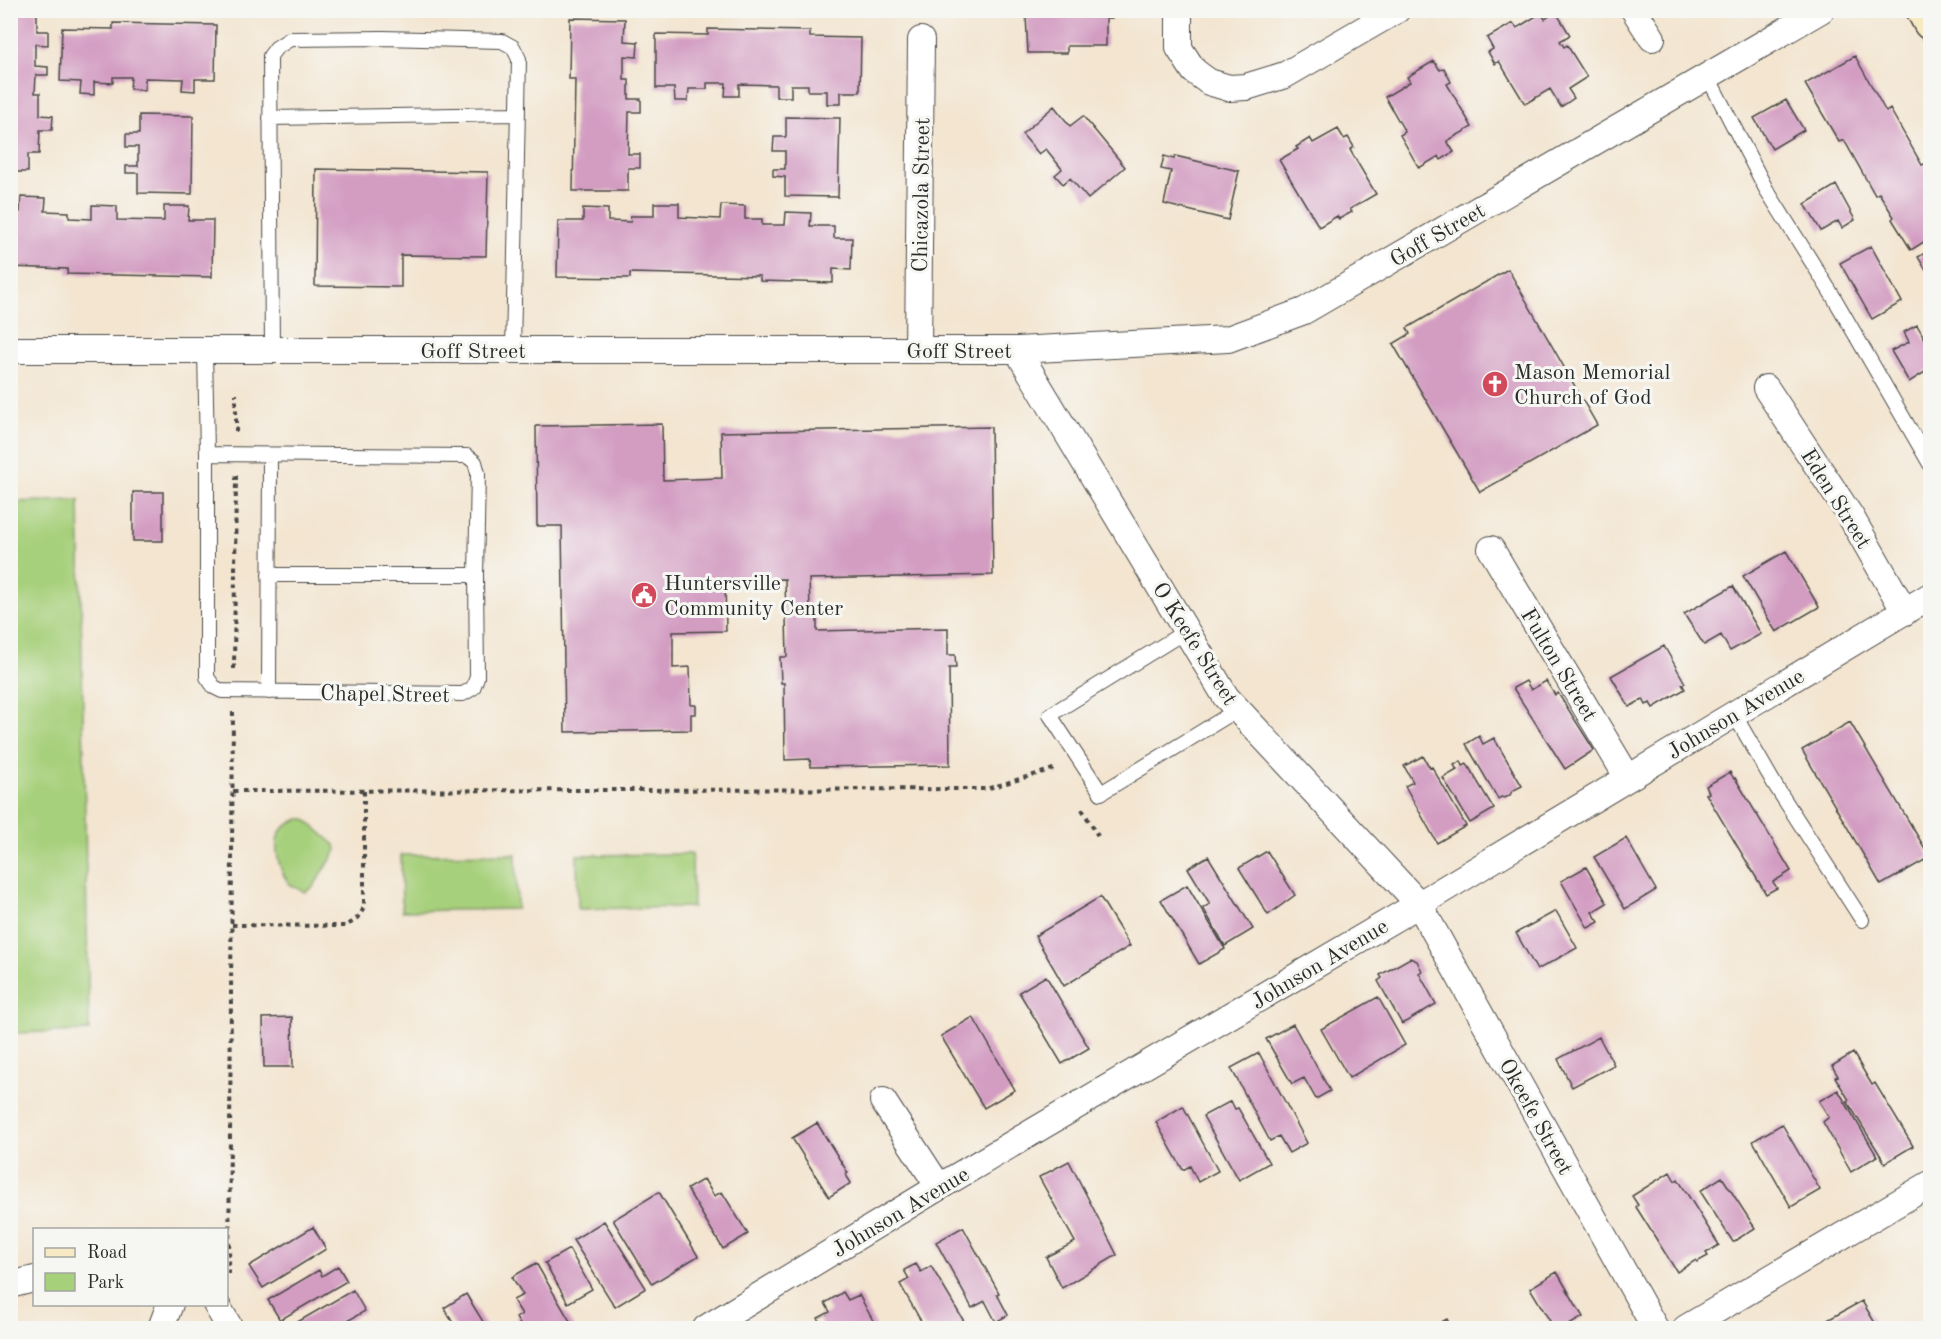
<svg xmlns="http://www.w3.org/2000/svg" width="1941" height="1339" viewBox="0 0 1941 1339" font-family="'Old Standard TT',serif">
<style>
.green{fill:#a7d07b;stroke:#697e53;stroke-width:1.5}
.building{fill:#d39dc2}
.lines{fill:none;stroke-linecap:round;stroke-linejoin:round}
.service-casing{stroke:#494744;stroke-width:16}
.minor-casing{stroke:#494744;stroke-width:28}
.secondary-casing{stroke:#494744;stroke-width:36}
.path{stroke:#494744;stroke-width:4;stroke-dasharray:4.5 4.5;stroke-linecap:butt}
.service{stroke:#fff;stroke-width:14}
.minor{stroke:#fff;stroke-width:26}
.secondary{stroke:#f6e9c3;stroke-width:33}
.labels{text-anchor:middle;stroke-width:6;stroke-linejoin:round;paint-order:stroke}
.street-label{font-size:22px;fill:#2b2b2b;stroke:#f6f6f2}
.poi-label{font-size:22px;fill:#2b2b2b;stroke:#f6f6f2;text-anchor:start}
</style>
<rect width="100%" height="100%" fill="#f6f6f2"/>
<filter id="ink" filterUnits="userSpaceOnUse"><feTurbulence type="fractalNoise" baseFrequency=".0167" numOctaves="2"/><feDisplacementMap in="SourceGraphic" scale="12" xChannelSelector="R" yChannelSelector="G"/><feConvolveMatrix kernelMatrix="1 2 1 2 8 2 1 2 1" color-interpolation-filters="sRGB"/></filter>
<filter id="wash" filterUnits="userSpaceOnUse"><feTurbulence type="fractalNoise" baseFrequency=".008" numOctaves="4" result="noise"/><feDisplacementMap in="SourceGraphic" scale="24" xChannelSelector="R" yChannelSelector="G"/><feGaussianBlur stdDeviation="1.35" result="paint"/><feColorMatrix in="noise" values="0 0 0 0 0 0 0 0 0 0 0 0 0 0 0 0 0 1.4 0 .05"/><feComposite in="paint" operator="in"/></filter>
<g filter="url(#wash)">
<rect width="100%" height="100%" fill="#f3e5d0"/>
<path class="green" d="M79,500l10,531 -78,2v-531z
M299,819h6l30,26 2,5 -24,37 -8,5c-6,-3 -13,-5 -17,-10 -8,-11 -16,-36 -8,-50 4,-6 12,-10 19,-13z
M516,854l1,55 -115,2 -1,-56z
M692,854l1,53 -115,2 -1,-54z"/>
<g id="blocks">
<path class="building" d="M10,10h27v21h11v14l-13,-1v22l13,1v8h-12l-1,18h5v22l13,1 -1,14h-12l-1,24h-11v18h-18z
M1038,10h74v8h-6v28h-39v7h-39l-2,-37h12z
M1556,12l14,23 -10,6 4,6 3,-2 20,32 -19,12 6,9 -13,9 -11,-18 -25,15 -26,-43 -4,3 -7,-12 5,-3 -6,-11 26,-15 4,5 24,-15 4,6z
M570,18l55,1 -1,22 14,1 -1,15 -13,-1v24h5v19h12v13h-12l-1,42h12v14h-12v23h-55l2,-112h-6z
M113,23l103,2 -1,54h-20v12l-13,-1 1,-11 -38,-1v12l-15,-1 1,-12h-18v6l-19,-1v13l-14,-1 1,-12 -21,-1 2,-53 51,1z
M708,29l102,2v6l51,1 -1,54h-19v12h-14v-13h-19v-6h-17v12h-15v-12l-37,-1v12h-14l1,-13h-19v6h-18l-1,12h-13l-1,-13h-18v-54l52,1z
M1855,56l31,56 4,-3 32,56 5,-2 3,6v69l-19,12 -19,-31 2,-2 -15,-24 -4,2 -31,-55 -5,2 -34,-58z
M1434,61l6,9 4,-2 7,14 -4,2 25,43 -25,14 7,11 -13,8 -2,-4 -20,12 -19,-33 5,-3 -20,-35 25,-15 -3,-5z
M1786,100l18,30 -32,19 -18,-31z
M1054,106l16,20 13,-10 42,51 -37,32 -18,-21 -7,6 -8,-9 7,-6 -16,-20 -7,5 -17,-20z
M139,115l54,1 -1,78 -54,-1v-20h-12v-7h12v-19h-12v-13h13z
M786,117l54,1 -2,79 -53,-1v-19l-12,-1v-7h12v-18h-12l1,-14h12z
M1338,129l6,10 4,-2 6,10 -4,3 26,44 -26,15 2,3 -13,7 -2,-3 -18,11 -40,-67 19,-11 -2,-2 14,-9 3,5z
M1164,156l10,3 1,-3 64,15 -11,49 -64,-16 7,-33 -10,-2z
M316,169l172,3 -2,84 -85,-1v32l-86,-1z
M1836,185l19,35 -13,8 -4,-7 -17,10 -16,-27z
M21,197l25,1 -1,13 24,1v6l23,1v-14l25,1v14l47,1v-15h25l-1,14h25l-1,57 -145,-3 1,-5 -58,-2v-56l10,1z
M654,203h25v14l41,2 1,-14 24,1v13h17v6h23l1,-13 25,1 -1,13h24v12h18l-1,32 -18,-1v14l-73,-2v-5l-130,-3v5l-73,-1 1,-56h25v-13l25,1v12l23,1 -1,-6h24z
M1871,246l31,56 -30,17 -32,-56z
M1930,250v27l-12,-20z
M1508,269l89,156 -117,67 -87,-148 17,-10 -3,-6z
M1917,325l13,23v21l-21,13 -18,-31 18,-9 -5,-10z
M662,424l1,56 59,-2 -1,-46 270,-5 2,148 -184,4 1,30h7v22l131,-3v27h7l1,13h-7l1,97 -139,2 -1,-8 -25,1 -1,-77h-3l-1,-26h7l-2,-78 -60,1 1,51 -53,1v36l17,-1 1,38h5v9h-5v16l-126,2 -3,-206h-25l-1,-100z
M133,492h30v49h-30z
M1786,551l33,56 -43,25 -33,-56z
M1733,586l28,48 -31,17 -9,-16 -17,10 -20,-31z
M1664,646l21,37 -3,1 3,5 -32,19 -3,-5 -4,2 -3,-6 -14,8 -18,-31z
M1526,681l5,9 15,-9 9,14 3,-2 36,57 -29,19 -52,-81z
M1850,722l80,135 -49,28 -79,-135z
M1479,736l4,8 11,-6 28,48 -10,5 -2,4 -5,3 -4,-1 -3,2 -32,-55z
M1423,756l7,12 2,-1 34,59 -29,17 -32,-57 8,-4 -9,-16z
M1461,761l2,5 4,-2 27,45 -24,14 -27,-45 14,-8 -3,-5z
M1730,772l4,7 1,-1 56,93 -18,11 4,6 -11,6 -60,-100 3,-1 -3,-7z
M1626,838l30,52 -31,19 -31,-52z
M1267,851l28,44 -27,20 -29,-47z
M1208,856l45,73 -28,17 -22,-38 7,-4 -22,-36z
M1586,867l21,36 -15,9 7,10 -11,6 -27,-47z
M1187,885l38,64 -26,15 -38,-64z
M1100,897l30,49 -66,40 -29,-50z
M1556,911l21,37 -40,22 -21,-37z
M1410,958l7,3 5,10 -3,2 17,31 -34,20 -24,-43 4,-3 -2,-3z
M1046,976l43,72 -27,16 -43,-72z
M1378,997l27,48 -56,33 -28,-49z
M292,1017l1,50h-29l-1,-49z
M973,1017l42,73 -31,18 -43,-72z
M1293,1024l37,67 -14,8 -12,-21 -12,6 -26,-45z
M1599,1037l15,28 -42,22 -14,-28z
M1259,1053l48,90 -18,10 -10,-17 -9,5 -39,-73z
M1853,1053l19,32 3,-2 38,63 -28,17 -38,-62 2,-1 -14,-23 3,-1 -6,-10z
M1838,1090l39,66 -26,16 -28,-50 6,-5 -10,-16z
M1231,1101l4,8 3,-1 31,55 -30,17 -36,-64z
M1183,1106l35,65 -20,11 -8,-16 -7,4 -27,-48z
M817,1123l31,50 -2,2 5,8 -22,14 -37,-59z
M1782,1124l38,66 -29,17 -38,-66z
M1069,1161l48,94 -55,33 -16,-31 29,-15 -36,-65z
M1670,1172l5,9 3,-2 41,66 -13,8 2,3 -11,6 -1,-2 -19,12 -41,-65 2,-2 -6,-9z
M1722,1177l33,51 -22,14 -33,-51z
M704,1179l10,17 8,-4 26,42 -25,15 -36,-60z
M659,1192l39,64 -46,28 -39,-64z
M604,1221l42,67 -31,19 -42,-67z
M313,1227l13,22 -63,39 -14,-22z
M963,1227l36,66 -2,1 11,21 -12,7 -11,-21 -13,7 -36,-66z
M569,1249l23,40 -24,14 -23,-40z
M536,1263l38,65h-52l-6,-10 6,-4 -9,-14 10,-5 -11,-18z
M916,1264l5,8 10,-6 37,62h-43l-25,-44 9,-5 -5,-9z
M338,1266l9,15 -67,39 -12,-20 51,-30 3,6z
M1557,1272l26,45 -19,11h-10l-24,-40z
M353,1290l12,21 -30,17h-48z
M843,1292l5,8 11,-5 18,33h-53l-6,-10 12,-6 -5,-9z
M466,1294l21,34h-31l-12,-20z
M1862,1301l16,27h-65z
M1447,1319l5,9h-22z"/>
</g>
</g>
<g filter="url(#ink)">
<use href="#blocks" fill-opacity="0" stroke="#494744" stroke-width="1.5"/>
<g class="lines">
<defs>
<path id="service" d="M1708,77l58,112 67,107 97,168
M270,118l248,-4
M205,350l2,104 260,2 8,6 3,11 -2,102 1,102 -4,11 -10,6 -241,-3 -8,-4 -7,-10v-223
M272,350l-2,-294 6,-8 14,-9 93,-1 119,3 11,6 6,12 -6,291
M269,575h207
M1186,631l-136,84 51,78 136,-83
M269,692l1,-237
M1734,714l41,71 87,135"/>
<path id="minor" d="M1179,10v38l15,23 15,11 20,6 17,-1 39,-12 112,-65
M1634,10l18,28
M10,350h1007l211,-11 76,-28 517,-301
M918,350l3,-310
M1017,350l209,347 193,207 236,424
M1766,388l85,129 54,95
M1491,549l137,229
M883,1101l56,86
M10,1285l24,-6
M216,1304l14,24
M161,1328l9,-24
M706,1328l233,-141 492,-290 499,-301
M1686,1328l244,-144"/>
<path id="secondary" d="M1923,10l7,13"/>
</defs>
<use href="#service" class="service-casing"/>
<use href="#minor" class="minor-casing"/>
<use href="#secondary" class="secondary-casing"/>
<path class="path" d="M236,432v-38
M234,669l2,-194
M233,791l753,-2 71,-21
M1082,809l16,27
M232,925l113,1c10,-5 15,-9 19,-19v-117
M229,1274l4,-562"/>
<use href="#service" class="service"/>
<use href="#minor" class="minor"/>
<use href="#secondary" class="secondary"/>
</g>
</g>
<defs>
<symbol id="church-disc" viewBox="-11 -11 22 22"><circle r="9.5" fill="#d1495b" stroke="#f6f6f2"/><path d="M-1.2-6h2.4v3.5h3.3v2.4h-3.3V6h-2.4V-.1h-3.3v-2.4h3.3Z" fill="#fff"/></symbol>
<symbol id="civic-disc" viewBox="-11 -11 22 22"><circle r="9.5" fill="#d1495b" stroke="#f6f6f2"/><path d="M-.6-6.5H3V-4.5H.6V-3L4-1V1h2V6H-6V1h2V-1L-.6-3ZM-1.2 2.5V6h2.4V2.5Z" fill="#fff"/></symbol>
</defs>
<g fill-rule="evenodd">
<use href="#church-disc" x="1480" y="369" width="30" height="30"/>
<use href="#civic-disc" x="629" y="580" width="30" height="30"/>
</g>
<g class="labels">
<g class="street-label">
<text transform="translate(920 195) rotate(-89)" y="8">Chicazola Street</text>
<text transform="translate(1437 234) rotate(-30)" y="8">Goff Street</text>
<text x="473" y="358">Goff Street</text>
<text x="959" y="358">Goff Street</text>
<text transform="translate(1837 498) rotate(58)" y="8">Eden Street</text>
<text transform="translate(1196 643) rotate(58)" y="8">O Keefe Street</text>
<text transform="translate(1560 664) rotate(59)" y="8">Fulton Street</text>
<text transform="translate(385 693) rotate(1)" y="8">Chapel Street</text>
<text transform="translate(1735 713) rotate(-31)" y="8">Johnson Avenue</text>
<text transform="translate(1319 963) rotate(-31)" y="8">Johnson Avenue</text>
<text transform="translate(1537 1116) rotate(61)" y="8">Okeefe Street</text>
<text transform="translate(900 1211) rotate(-31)" y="8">Johnson Avenue</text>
</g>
<g class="poi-label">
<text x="1514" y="379">Mason Memorial<tspan x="1514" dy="25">Church of God</tspan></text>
<text x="664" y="590">Huntersville<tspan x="664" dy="25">Community Center</tspan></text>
</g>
</g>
<rect width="1941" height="1339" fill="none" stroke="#f6f6f2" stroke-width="36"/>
<rect x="33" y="1228" width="195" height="78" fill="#f6f6f2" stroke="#a5a5a2" stroke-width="1.5"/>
<rect x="45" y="1248" width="30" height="9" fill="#f6e9c3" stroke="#a5a5a2" stroke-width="1.5"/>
<text x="87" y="1258" font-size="18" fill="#2b2b2b">Road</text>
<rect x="45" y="1273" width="30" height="18" fill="#a7d07b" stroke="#a5a5a2" stroke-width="1.5"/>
<text x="87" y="1288" font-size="18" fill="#2b2b2b">Park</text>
</svg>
